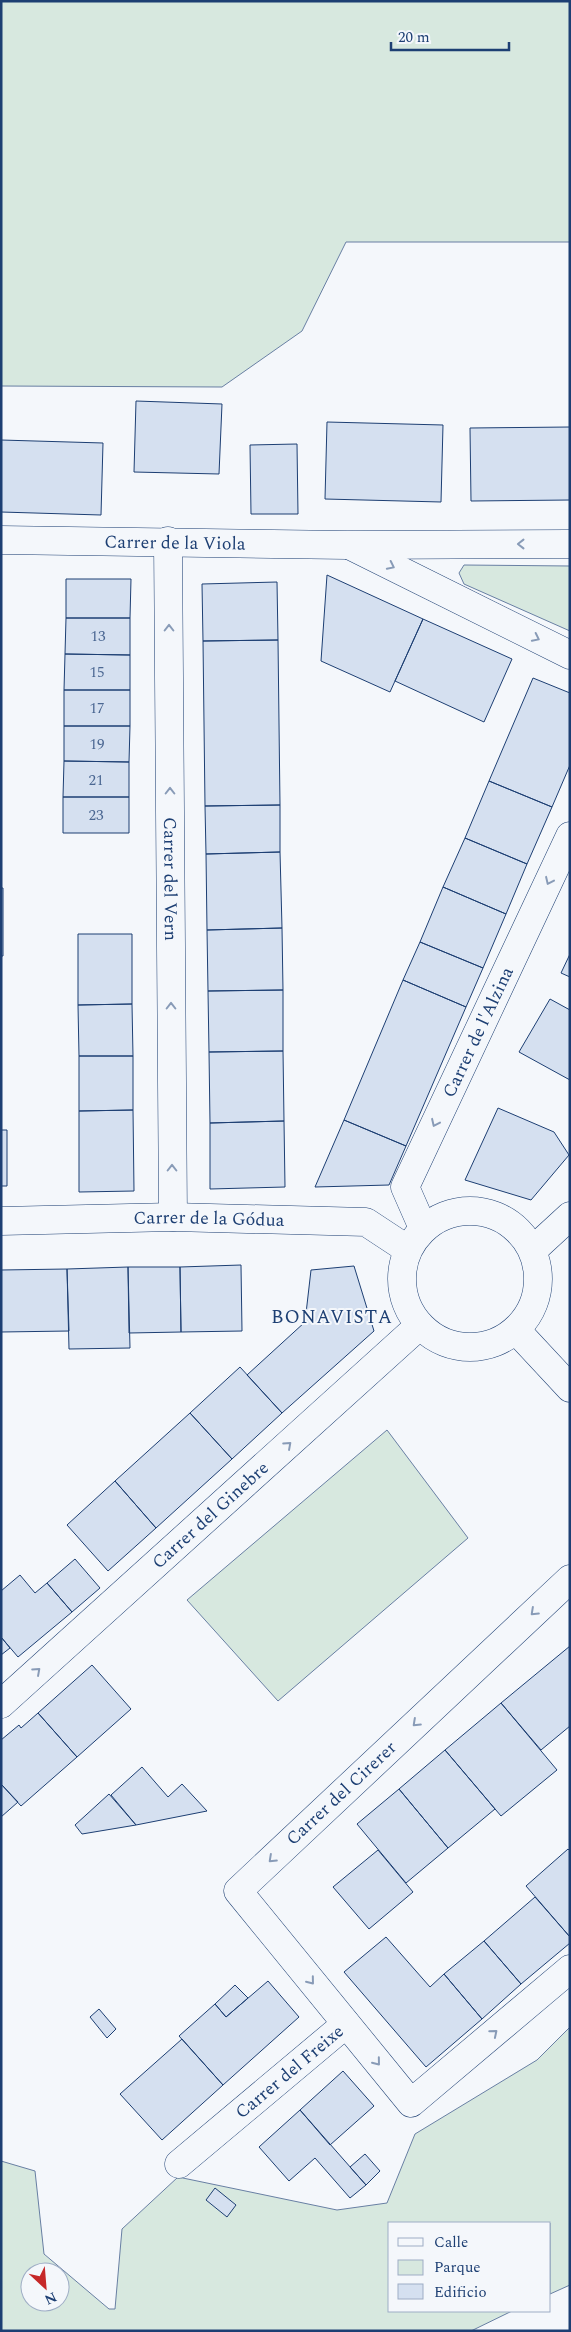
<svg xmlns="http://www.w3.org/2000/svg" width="571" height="2332" viewBox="0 0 571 2332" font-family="Spectral,serif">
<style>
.green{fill:#d7e8df;stroke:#687fa3;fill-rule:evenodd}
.building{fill:#d5e0f0;stroke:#1d3f73}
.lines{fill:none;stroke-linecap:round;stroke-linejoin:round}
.street-casing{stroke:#1d3f73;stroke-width:29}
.street{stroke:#f4f7fb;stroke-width:28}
.oneway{stroke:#889bb7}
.labels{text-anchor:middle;stroke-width:4;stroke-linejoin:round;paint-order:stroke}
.number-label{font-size:15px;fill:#4b6792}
.street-label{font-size:18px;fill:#1d3f73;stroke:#f4f7fb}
.neighbourhood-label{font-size:19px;letter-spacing:1px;fill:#1d3f73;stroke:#f4f7fb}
</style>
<rect width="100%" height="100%" fill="#f4f7fb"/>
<path class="green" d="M1,1h569v241h-224l-44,89 -80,56 -221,-1z
M464,565l106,1v65l-106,-47 -5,-11z
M387,1430l81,108 -190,163 -91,-101z
M570,2027v258l-20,9v-71h-160v88h122l-41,20h-470v-170l34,10 9,83 65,55h6l7,-80 56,-52 159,33 50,-7 28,-69 122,-74zM30,2272h30v30h-30z"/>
<path class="building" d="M136,401l86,3 -3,70 -85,-2z
M327,422l116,3 -2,77 -116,-3z
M570,427v73l-99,1 -1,-73z
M1,440l102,3 -2,72 -100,-3z
M297,444l1,70h-47l-1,-69z
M327,575l96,44 -33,73 -69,-31z
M66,579h65l-1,39h-64z
M277,582l1,58 -75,1 -1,-57z
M66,618h64v37l-65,-1z
M423,619l89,40 -28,63 -89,-41z
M278,640l2,165 -75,1 -2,-165z
M65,654l65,1v35h-66z
M533,678l37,15v72l-18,42 -63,-26z
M64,690h66v36h-66z
M64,726h66l-1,36 -65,-1z
M64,761l65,1v35h-66z
M489,781l63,26 -25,57 -62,-26z
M63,797h66v36h-66z
M280,805v47l-74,2 -1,-48z
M465,838l62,26 -21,50 -63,-27z
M280,852l2,76 -75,2 -1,-76z
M443,887l63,27 -23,54 -63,-26z
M1,888h2v68h-2z
M282,928l1,62 -75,1 -1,-61z
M78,934h54v70l-54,1z
M420,942l63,26 -17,39 -63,-27z
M570,954v23l-9,-4z
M403,980l63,27 -60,139 -62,-26z
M283,990v61l-74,1 -1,-61z
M550,999l20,11v70l-51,-28z
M132,1004l1,52h-54l-1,-51z
M283,1051l1,70 -74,2 -1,-71z
M79,1056h54v54l-54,1z
M498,1108l56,24 15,23 -38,45 -66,-20z
M133,1110l1,81 -55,1v-81z
M344,1120l62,26 -17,39 -74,2z
M284,1121l1,66 -75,2v-66z
M1,1130h6v56h-6z
M241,1265l1,66 -61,1 -1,-65z
M354,1266l20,65 -92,82 -35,-38 58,-53 6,-52z
M128,1267l2,81 -61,1 -2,-80z
M128,1267h52l1,65 -52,1z
M67,1269l2,62 -68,1v-62z
M240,1367l42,46 -50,46 -42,-46z
M190,1413l42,46 -76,69 -41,-47z
M115,1481l41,47 -48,43 -41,-46z
M75,1559l25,29 -28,24 -25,-29z
M20,1575l15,18 12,-10 25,29 -54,45 -17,-20v-46z
M1,1637l9,11 -9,7z
M570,1646v80l-29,24 -40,-47z
M92,1665l39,44 -54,48 -39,-44z
M501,1703l56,67 -56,46 -56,-66z
M38,1713l39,44 -56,49 -20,-22v-44l18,-15 2,3z
M445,1750l50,59 -47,39 -49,-59z
M142,1767l26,30 14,-13 25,27 -71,14 -25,-30z
M1,1784l17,18 -17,15z
M399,1789l49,59 -42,35 -49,-59z
M109,1794l27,31 -54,9 -7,-9z
M568,1849l2,2v86l-44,-51z
M378,1850l35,42 -44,37 -36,-42z
M535,1897l35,40v6l-49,41 -37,-43z
M386,1937l44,50 14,-13 38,45 -56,48 -82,-95z
M484,1941l37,43 -39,35 -38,-45z
M268,1981l31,36 -76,68 -44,-49 36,-32 11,13z
M235,1985l13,13 -22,19 -11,-13z
M99,2009l17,20 -9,9 -17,-21z
M182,2039l41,46 -61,55 -42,-46z
M343,2071l31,35 -44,39 -30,-35z
M300,2110l66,75 -16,13 -35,-40 -26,23 -30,-34z
M365,2154l15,17 -14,14 -16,-18z
M215,2188l21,17 -9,12 -21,-17z"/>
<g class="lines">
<defs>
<g id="street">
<path id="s1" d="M1,540l346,5 223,-1"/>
<path id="s2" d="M168,541l5,676"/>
<path d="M351,546l219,109"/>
<circle cx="470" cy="1279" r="68"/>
<path id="s3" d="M1,1221l172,-4 193,5 41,27"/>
<path id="s4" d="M423,1228l-18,-41 165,-351"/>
<path d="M533,1250l37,-34"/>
<path d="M516,1330l54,58"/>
<path d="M570,1579l-332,312 173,212 159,-134"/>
<path id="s5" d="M1,1704l418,-378"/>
<path id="s6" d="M179,2164l167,-140"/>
</g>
</defs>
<use href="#street" class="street-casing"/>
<use href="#street" class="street"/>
</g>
<defs><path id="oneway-chevron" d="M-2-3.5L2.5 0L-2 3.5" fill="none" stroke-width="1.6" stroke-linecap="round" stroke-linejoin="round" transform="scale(1.25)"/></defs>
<g class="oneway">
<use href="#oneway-chevron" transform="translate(521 544) rotate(180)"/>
<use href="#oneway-chevron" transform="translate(391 566) rotate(26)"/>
<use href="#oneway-chevron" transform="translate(169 628) rotate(-90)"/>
<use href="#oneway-chevron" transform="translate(536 638) rotate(26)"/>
<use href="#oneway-chevron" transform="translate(170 791) rotate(-90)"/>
<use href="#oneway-chevron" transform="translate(549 881) rotate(115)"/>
<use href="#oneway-chevron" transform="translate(171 1006) rotate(-90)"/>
<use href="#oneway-chevron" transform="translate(435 1123) rotate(115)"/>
<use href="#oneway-chevron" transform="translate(172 1168) rotate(-90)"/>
<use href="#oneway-chevron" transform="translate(288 1445) rotate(-42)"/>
<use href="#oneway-chevron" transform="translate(534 1612) rotate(137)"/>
<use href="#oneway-chevron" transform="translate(37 1671) rotate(-42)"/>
<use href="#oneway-chevron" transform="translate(416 1723) rotate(137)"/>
<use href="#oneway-chevron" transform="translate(272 1859) rotate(137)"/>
<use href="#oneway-chevron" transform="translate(311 1981) rotate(51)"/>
<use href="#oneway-chevron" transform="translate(494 2033) rotate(-40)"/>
<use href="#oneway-chevron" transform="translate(377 2062) rotate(51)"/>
</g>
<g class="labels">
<g class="number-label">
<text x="98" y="641">13</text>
<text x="97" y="677">15</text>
<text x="97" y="713">17</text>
<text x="97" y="749">19</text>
<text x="96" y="785">21</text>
<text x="96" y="820">23</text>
</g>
<g class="street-label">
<text dy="6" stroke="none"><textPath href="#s1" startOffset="174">Carrer de la Viola</textPath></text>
<text dy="6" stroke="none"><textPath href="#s2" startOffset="338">Carrer del Vern</textPath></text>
<text dy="6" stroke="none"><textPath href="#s4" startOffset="216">Carrer de l'Alzina</textPath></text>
<text dy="6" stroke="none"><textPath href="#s3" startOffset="208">Carrer de la Gódua</textPath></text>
<text dy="6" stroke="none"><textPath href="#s5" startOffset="282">Carrer del Ginebre</textPath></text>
<text transform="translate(341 1793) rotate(-43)" y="6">Carrer del Cirerer</text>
<text dy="6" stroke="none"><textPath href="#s6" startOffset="144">Carrer del Freixe</textPath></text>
</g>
<g class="neighbourhood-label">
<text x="332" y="1323">BONAVISTA</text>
</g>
</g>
<rect width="571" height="2332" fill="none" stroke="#1d3f73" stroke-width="5"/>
<rect x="388" y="2222" width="162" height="90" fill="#f4f7fb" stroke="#9eadc5"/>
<rect x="398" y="2238" width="25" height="8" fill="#f4f7fb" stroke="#9eadc5"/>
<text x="434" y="2247" font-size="15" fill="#1d3f73">Calle</text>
<rect x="398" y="2260" width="25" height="15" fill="#d7e8df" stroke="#9eadc5"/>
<text x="434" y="2272" font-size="15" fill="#1d3f73">Parque</text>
<rect x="398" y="2284" width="25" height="15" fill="#d5e0f0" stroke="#9eadc5"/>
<text x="434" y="2297" font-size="15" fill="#1d3f73">Edificio</text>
<g transform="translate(45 2287) rotate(154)"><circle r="24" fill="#f4f7fb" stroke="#9eadc5"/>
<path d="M0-4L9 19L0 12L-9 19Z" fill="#c62828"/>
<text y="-8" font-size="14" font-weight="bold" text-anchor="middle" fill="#1d3f73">N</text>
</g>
<path d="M391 42v8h118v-8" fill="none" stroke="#1d3f73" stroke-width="2.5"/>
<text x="398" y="42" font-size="15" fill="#1d3f73" stroke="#f4f7fb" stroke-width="4" paint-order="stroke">20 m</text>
</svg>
